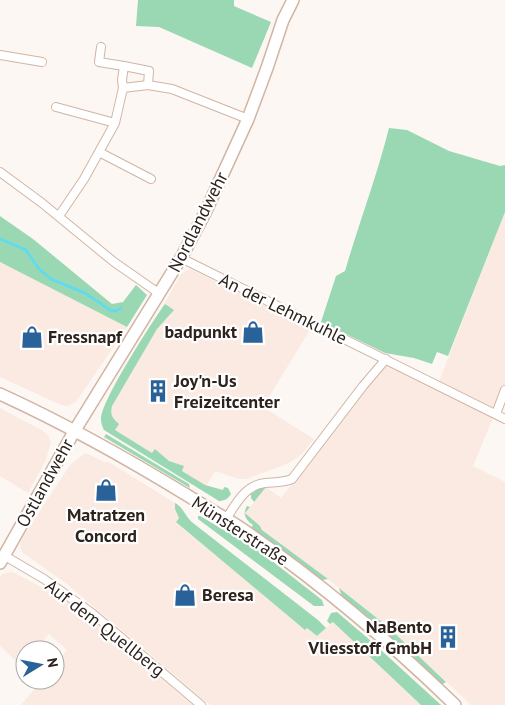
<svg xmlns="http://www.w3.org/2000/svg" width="505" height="705" viewBox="0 0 505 705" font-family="'PT Sans',sans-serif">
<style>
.built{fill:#faeae2}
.green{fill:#99d8b3}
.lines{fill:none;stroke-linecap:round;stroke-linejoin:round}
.stream{stroke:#5cdbf5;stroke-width:2.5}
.street-casing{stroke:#d2b4a3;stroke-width:10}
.secondary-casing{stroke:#d2b4a3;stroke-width:14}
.street{stroke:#fff;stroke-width:8}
.secondary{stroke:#fff;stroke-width:11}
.labels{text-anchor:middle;stroke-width:4.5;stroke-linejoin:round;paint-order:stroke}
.street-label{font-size:18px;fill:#2d221c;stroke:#fff}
.poi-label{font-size:18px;font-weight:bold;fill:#2d221c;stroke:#fff;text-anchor:start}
</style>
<rect width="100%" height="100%" fill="#fdf7f3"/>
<path class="built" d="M505,212v193l-12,13 -20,48 32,16v223h-34l-84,-79 -59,-47 -66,-49 -2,-4 -15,-13 21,-26 15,11 105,-134 50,25z
M0,262l127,65 -51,75 -8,4 -7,-1 -61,-28z
M190,269l121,59 -48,79 51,32 -12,15 -15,10 -41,15h-7l-24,-8 -9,15 -101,-62v-15l76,-135z
M0,408l43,23 5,4 3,7 -5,18 -18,33 -28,-17z
M84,454h4l16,8h5l66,41v6l4,9 -3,3 129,109 2,-2 10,8 16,-14 88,83h-211l-143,-121 -44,-31 -3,-6 1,-7 49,-75z
M12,572l49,25 20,14 111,94h-171l21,-25h13v-15l12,-15 -18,-16 -14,16h-10v11l-4,5 -21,-20v-69l2,-3z"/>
<path class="green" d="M138,0h96v6l37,16 -19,46 -93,-41 -23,-1z
M389,128l18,2 42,21 51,15 5,-1v47l-57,144 -11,-4 -5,12 -18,-6 -29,-5 -64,-31 15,-46 9,-5c14,-48 32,-95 44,-143z
M0,216l33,23 79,65 11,-2 13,-17 11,10 -20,32 -127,-65z
M165,304l9,6 -17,19 -45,77c-2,9 0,12 7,18l-4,6 37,23 3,-4 14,12 15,5 -2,5 23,14 18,5 1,-3 4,1 3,6c-3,5 -7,7 -12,7l-115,-71c-2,-4 -3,-7 -3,-11 0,-18 51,-97 64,-115z
M106,434l83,50 1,4 -86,-51z
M266,487l-12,15 -3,-4v-4l7,-5z
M175,503c9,5 9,12 18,20l125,97 8,8 -9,8 -10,-8 -2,2 -129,-108 3,-4 -4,-9z
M247,506l3,1 -5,6 15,13 2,4 66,49 -6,1 -5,-2 -66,-50 2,-3c-7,-5 -11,-11 -6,-19z
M198,516h2l58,34 64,50 2,6h-10l-116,-87z
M339,588l48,38 59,56 -3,2 -4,-1 -97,-86z
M337,612l34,29 70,64h-20l-88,-83 -3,2 -3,-3 4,-8z"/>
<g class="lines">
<path class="stream" d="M0,239l26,11 13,19 12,10 34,14 25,17 6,1 5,-3"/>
<defs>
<path id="street" d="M101,47l-2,15 25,4
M0,55l42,7
M123,88l-1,-8 2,-14 25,5 -1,14
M56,107l59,16
M99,152l52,27
M0,172l42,31 72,59 46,32
M59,216l25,-37 31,-56 8,-35 25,-3 24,4 76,30
M181,258l324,161
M496,414l9,-24
M226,519c10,-15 19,-34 39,-36 10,-1 17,0 27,-4l71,-93 23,-27
M5,556l39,23 48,34 109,92"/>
<path id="secondary" d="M0,394c66,30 128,65 190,103 19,12 40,23 58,36 74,51 143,110 207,172
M0,563l75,-133 106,-172 24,-45 43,-94 19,-51 16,-48 10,-20"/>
</defs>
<use href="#street" class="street-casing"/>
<use href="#secondary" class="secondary-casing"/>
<use href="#street" class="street"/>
<use href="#secondary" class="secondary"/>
</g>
<defs>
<symbol id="shop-bare" viewBox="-9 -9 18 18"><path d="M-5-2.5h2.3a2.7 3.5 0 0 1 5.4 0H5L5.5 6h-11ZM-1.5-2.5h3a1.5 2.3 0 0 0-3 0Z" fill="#296199" stroke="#fff" stroke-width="2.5" paint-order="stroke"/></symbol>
<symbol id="building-bare" viewBox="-9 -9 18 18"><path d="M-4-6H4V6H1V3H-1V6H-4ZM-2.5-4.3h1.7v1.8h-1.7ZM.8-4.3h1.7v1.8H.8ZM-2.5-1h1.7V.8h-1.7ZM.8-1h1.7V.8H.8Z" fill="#296199" stroke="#fff" stroke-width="2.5" paint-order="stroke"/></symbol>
</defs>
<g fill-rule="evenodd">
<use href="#shop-bare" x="237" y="316" width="32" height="32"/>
<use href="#shop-bare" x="16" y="321" width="32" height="32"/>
<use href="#building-bare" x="142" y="375" width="32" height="32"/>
<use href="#shop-bare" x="90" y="474" width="32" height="32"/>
<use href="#shop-bare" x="169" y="579" width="32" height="32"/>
<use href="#building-bare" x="432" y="621" width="32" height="32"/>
</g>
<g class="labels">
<g class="street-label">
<text transform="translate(198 222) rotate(-63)" y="6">Nordlandwehr</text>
<text transform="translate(283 309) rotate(26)" y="6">An der Lehmkuhle</text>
<text transform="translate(45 483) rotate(-61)" y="6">Ostlandwehr</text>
<text transform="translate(240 531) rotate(33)" y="6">Münsterstraße</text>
<text transform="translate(105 628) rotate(38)" y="6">Auf dem Quellberg</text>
</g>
<g class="poi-label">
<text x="237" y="338" text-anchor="end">badpunkt</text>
<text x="48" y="343">Fressnapf</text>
<text x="174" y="387">Joy'n-Us<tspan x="174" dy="21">Freizeitcenter</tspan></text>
<text x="106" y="521" text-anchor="middle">Matratzen<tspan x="106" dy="21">Concord</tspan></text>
<text x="202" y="601">Beresa</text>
<text x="432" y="633" text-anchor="end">NaBento<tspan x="432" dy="21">Vliesstoff GmbH</tspan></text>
</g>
</g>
<g transform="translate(40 665) rotate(80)"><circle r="24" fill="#ffffff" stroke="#aba7a4"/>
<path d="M0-4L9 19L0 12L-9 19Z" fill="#296199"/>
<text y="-8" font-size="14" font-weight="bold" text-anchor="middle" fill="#2d221c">N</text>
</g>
</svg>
